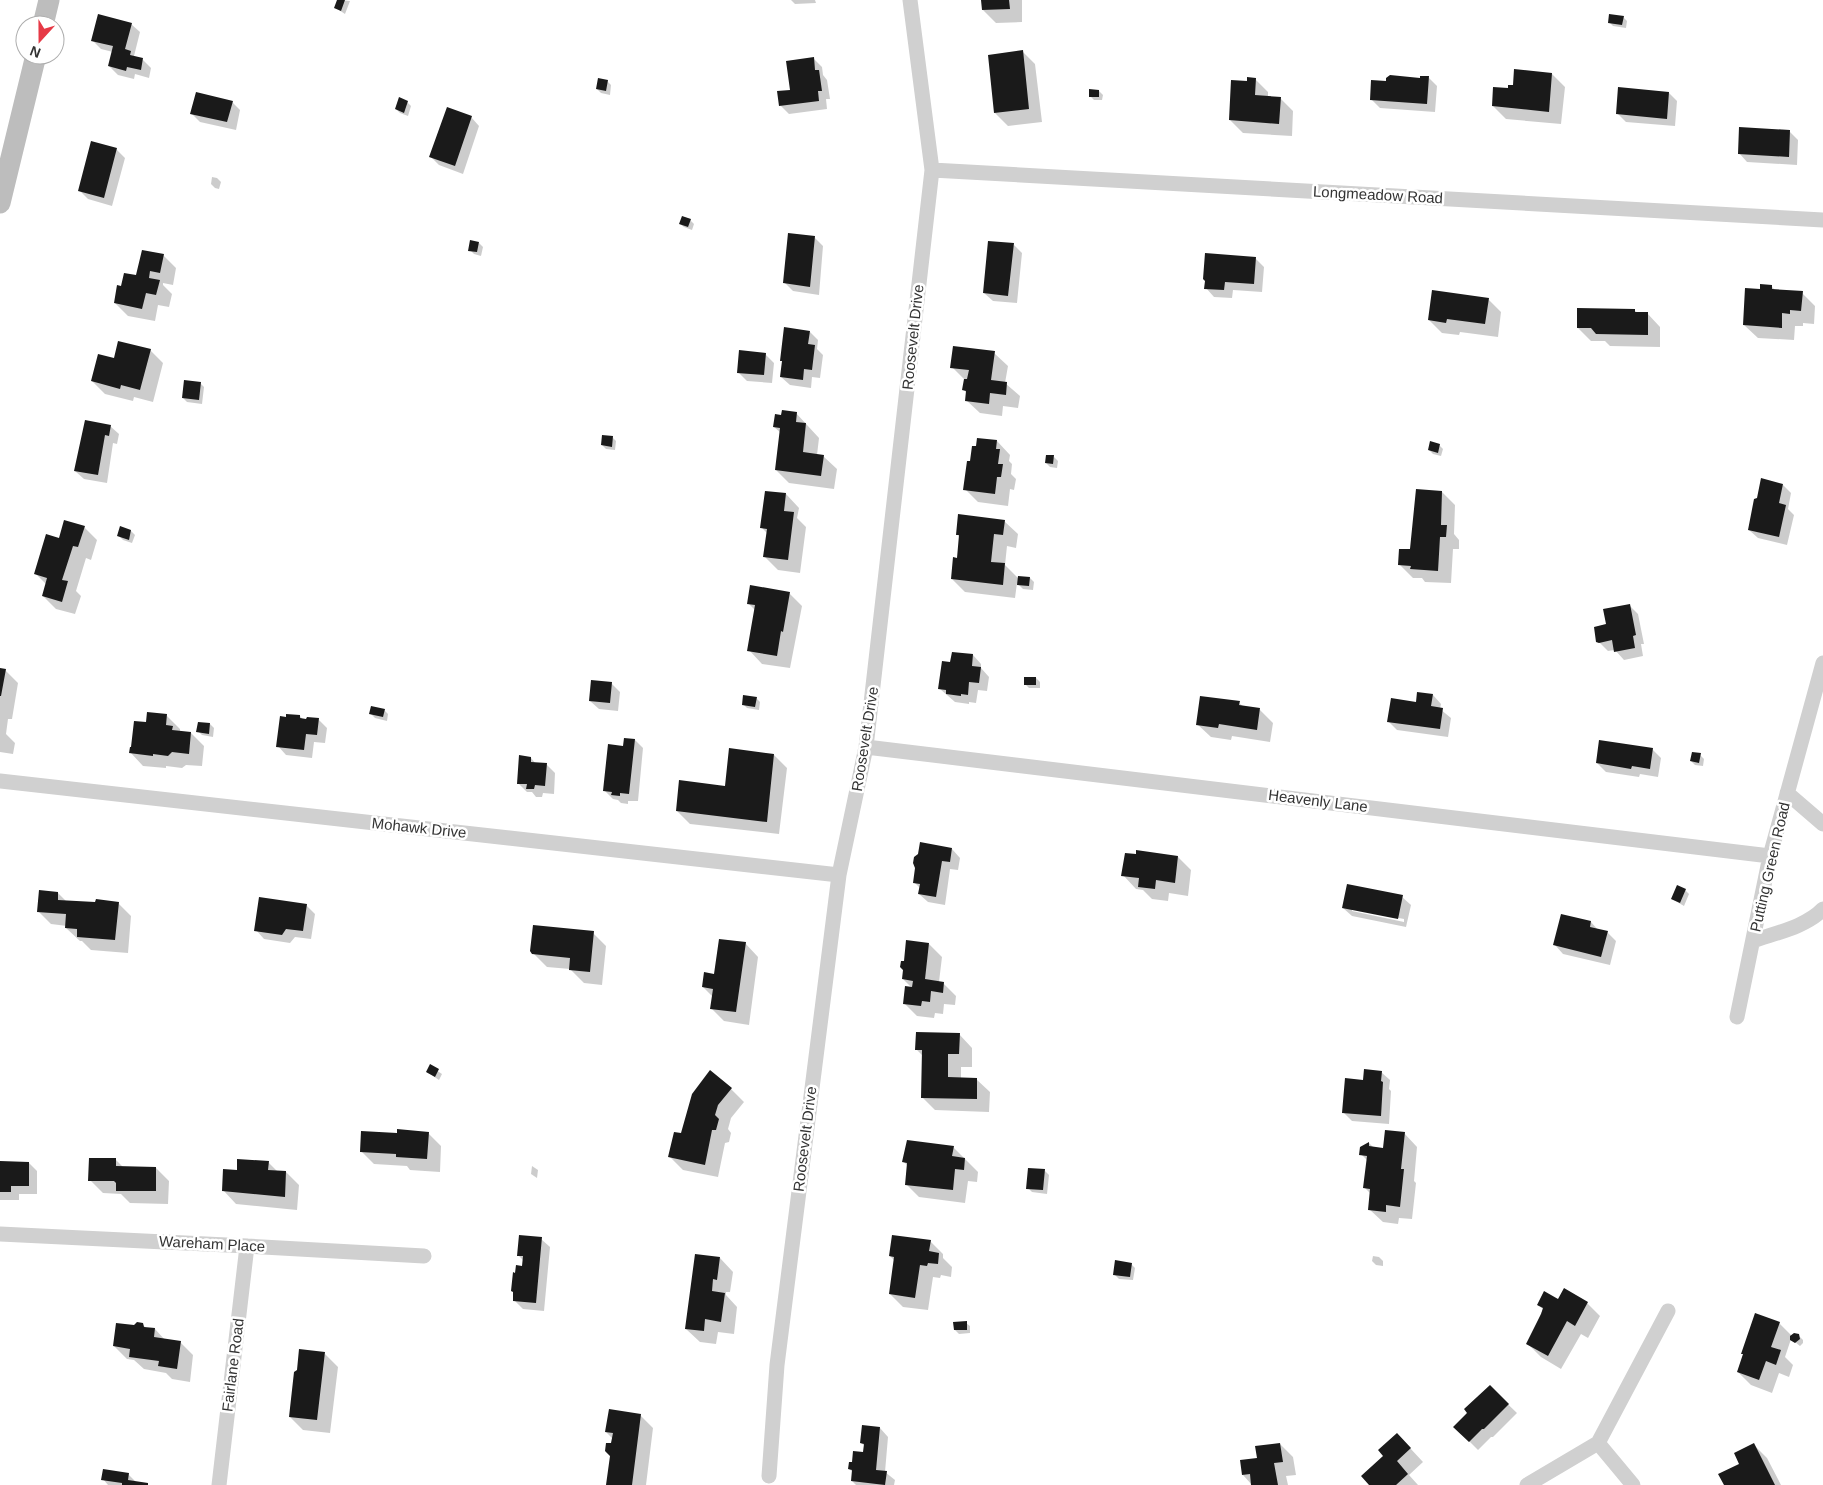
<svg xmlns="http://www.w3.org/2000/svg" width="1823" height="1485" viewBox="0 0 1823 1485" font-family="Helvetica,sans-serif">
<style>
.shadow{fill:#0003;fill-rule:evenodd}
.building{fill:#1a1a1a}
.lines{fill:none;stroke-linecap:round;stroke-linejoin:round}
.street{stroke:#d0d0d0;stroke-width:15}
.secondary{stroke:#bdbdbd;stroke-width:21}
.labels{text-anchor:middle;stroke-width:5;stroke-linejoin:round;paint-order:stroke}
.street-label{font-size:15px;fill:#333;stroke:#fff}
</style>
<rect width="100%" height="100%" fill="#fff"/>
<path class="shadow" d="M339,0l11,1 -5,13 -9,-6z
M791,0h24l1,3 -21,1z
M983,0h39v22l-26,1 -13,-13z
M1623,17l4,4 -1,7 -13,-2 -4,-4z
M131,24l9,8 -6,24 9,4 8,8 -2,10 -14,-4 -1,5 -16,-4 -9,-9 4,-14 -12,-3 -8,-8z
M1022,51l13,13 7,58 -34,4 -13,-13z
M813,58l9,9 1,8 4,5 3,19h-4l1,10 -38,5 -9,-9z
M1552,74l13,13 -4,37 -55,-5 -13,-13 21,-19z
M1429,78l8,8 -2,26 -55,-4 -9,-9 16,-16z
M1255,79l13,13v5l12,1 13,13 -1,25 -49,-3 -13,-13 18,-37z
M607,81l4,4 -1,10 -9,-2 -4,-4z
M1099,91l4,4 -1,5h-8l-4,-4z
M1669,93l8,8 -2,25 -49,-4 -9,-9z
M232,102l8,8 -4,20 -36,-8 -8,-8z
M407,102l4,4 -3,10 -8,-3 -4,-4z
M471,117l8,9 -16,48 -24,-9 -9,-9z
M1790,132l8,8 -1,25 -50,-3 -8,-9z
M116,149l9,9 -13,48 -24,-7 -8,-8z
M212,177l5,1 4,4 -2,7 -4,-1 -4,-4z
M690,220l4,4 -2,6 -8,-3 -4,-3z
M814,237l9,9 -4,49 -26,-4 -8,-8z
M479,243l4,4 -2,9 -7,-2 -4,-4z
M1014,245l8,8 -5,50 -24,-2 -9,-8z
M163,255l13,13 -3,17 -10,-2v2l9,9 -3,13 -11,-2 -3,16 -27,-5 -13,-13 7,-15z
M1255,258l9,9 -2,25 -29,-2 -1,8 -18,-1 -8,-9z
M1771,286l4,4 27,3 13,13 -1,18 -11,-1v3h-8l-1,14 -36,-2 -14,-13 17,-35z
M1488,299l13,13 -3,25 -38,-5 -1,3 -17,-2 -13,-13z
M1634,310l4,3h9l13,14v20l-50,-1 -5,-5h-14l-13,-13z
M810,332l8,8 -1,9 6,6 -3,23 -8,-1 -1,11 -21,-3 -9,-8 2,-15 -2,-2z
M150,350l13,13 -10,39 -19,-5 -1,4 -28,-7 -13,-13 23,-21z
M994,353l14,13 -3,17 15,13 -2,12 -15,-2 -1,10 -22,-3 -14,-13 1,-7 -3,-3 1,-10 -13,-13z
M765,354l9,9 -2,20 -25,-2 -9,-9z
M200,383l4,4 -2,17 -15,-2 -4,-4z
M796,413l23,25 -2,17 6,1 14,13 -3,20 -45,-6 -13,-13 5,-37 -7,-6z
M110,426l9,8 -2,10 -4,-1 -6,40 -23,-4 -9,-8z
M612,437l4,4 -1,9 -9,-1 -4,-4z
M997,441l13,14 -1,6 3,3 -1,10 5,5 -2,11 -4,-1 -2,17 -30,-4 -13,-13 7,-27z
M1439,445l4,4 -2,7 -8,-2 -4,-4z
M1054,457l4,4 -1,7 -7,-1 -4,-4z
M1783,485l8,8 -3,16 6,6 -7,30 -29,-7 -9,-8z
M1442,492l13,13 -1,29 5,6v9h-6l-2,34 -26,-1 -3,-4h-9l-13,-13 12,-14z
M786,494l13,14 -2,10 9,9 -6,46 -22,-3 -13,-13 3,-23 -6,-6z
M1004,521l14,13 -2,14 -9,-2 -2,19 14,14 11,-1 4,4 -1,8 -10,-1 -6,-6 -2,15 -50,-6 -13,-13 6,-20 2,-21 -3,-4z
M84,527l13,13 -6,20 -5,-2 -10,33 5,5 -6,18 -19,-5 -13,-13 4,-11 -12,-12 25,-33z
M121,528l10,3 4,4 -3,8 -9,-3 -4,-4z
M789,593l13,13 -12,62 -28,-4 -13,-14 6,-40 -6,-6z
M1629,605l9,9 6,30h-3l2,12 -19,4 -9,-10 -7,1 -10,-10 9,-16z
M973,655l8,9v4l8,9 -2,14 -9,-1 -2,13 -7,-1v2l-14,-2 -15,-13 11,-26z
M0,669l5,1 13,13 -6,36h-4l-2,15 9,9 -2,11 -13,-2z
M1036,678l4,4v6h-11l-4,-4z
M611,683l9,9 -2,19 -19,-2 -9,-8z
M1433,695l8,9 -1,5 11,9 -3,19 -51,-7 -8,-8z
M756,698l4,4 -1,8 -12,-2 -4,-4z
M1239,703l5,4 16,3 13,13 -3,19 -38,-6 -1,4 -20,-3 -14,-13z
M384,710l4,4 -1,7 -12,-3 -4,-4z
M167,716l13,13v3l11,1 13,13 -2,20 -16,-1 -4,3 -16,-2v2l-23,-2 -13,-14 17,-28z
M300,716l3,4 15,-1 9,9 -2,15 -11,-1 -2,16 -26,-3 -8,-9z
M210,724l4,4 -1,9 -11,-2 -4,-4z
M635,740l8,8 -5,53h-10v3l-7,-1 -3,-3 -5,-1 -9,-9 20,-43z
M1652,749l9,9 -3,19 -18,-3 -1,3 -33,-5 -9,-9z
M774,755l13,13 -8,66 -89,-10 -13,-13 49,-24z
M1700,755l4,4 -1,7 -8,-1 -4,-4z
M531,758l5,6 11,1 8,8 -1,21 -11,-1 -1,4h-6l-4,-5h-5l-9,-9z
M952,849l8,9 -2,12 -8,-1 -5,36 -17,-3 -9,-8 1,-6 -6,-6z
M1178,857l13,13 -3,26 -19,-3 -1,8 -16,-2 -9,-9 -7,-1 -13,-14z
M1685,890l4,4 -5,12 -12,-7z
M58,893l9,9 51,1 13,13 -3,37 -37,-3 -9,-9h-2l-14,-13 1,-2 -16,-2 -13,-13z
M1402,897l9,8 -5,22 -54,-11 -9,-8zM1352,909l52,10v3l-52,-11z
M306,905l9,9 -4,25 -16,-2 -5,6 -26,-4 -8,-9z
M1591,922l7,8 9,2 9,9 -6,24 -47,-11 -8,-9z
M593,933l13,13 -4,39 -18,-2 -14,-14 -23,-2 -14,-14z
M745,943l13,14 -9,68 -25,-4 -13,-13 2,-11 -10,-10z
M929,944l13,13 -3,25 4,1 13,13 -1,9 -11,-1 -1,10 -8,-1 -1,5 -17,-2 -13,-13 9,-14 -10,-10z
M959,1034l13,14v19h-11v11l15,1 14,13 -1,20 -54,-2 -13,-13 1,-41 -7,-7z
M430,1066l12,8 -3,6 -12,-8z
M1381,1072l9,8 -1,9 2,2 -2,33 -37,-3 -8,-8 20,-32z
M731,1089l13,13 -13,16 -3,11 3,4 -2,9 -4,1 -7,34 -35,-7 -13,-13 12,-22z
M428,1133l13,13 -1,26 -30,-2 -3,-4 -33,-2 -13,-13 37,-17z
M1404,1133l13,14 -3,34 2,2 -4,36 -13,-1 -1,6 -15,-2 -14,-13 2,-15 -6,-6 3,-27 -7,-7v-6l8,-5 5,5 10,1z
M953,1147l25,25 -1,10 -9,-1 -3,22 -46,-6 -13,-13 2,-18 -4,-4z
M116,1160l7,7 33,1 13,13 -1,23 -38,-1 -9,-9 -18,-1 -13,-13z
M0,1162l29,1 8,8v23h-18v6h-19z
M268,1162l9,9 9,1 13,13 -2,25 -61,-6 -13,-14z
M532,1166l6,4 -1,8 -6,-4z
M1045,1171l4,4 -2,19 -15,-2 -4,-4z
M541,1239l9,8 -6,64 -21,-2 -9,-9 9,-33 1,-6 -6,-6z
M930,1241l13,13v4l9,9 -1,10 -10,-2 -1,3 -7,-1 -5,33 -25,-3 -13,-13 5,-33 -5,-5z
M1373,1256l6,1 4,4v5l-7,-1 -4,-4z
M720,1258l13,14 -3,20h-4v3l11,12 -3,27 -16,-2 -2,12 -16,-2 -14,-13z
M1131,1264l4,4 -2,12 -14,-1 -4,-4z
M1564,1290l23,13 13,13 -12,22 -7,-4 -20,35 -20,-12 -13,-13 15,-35 -5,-4 20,-4z
M966,1323l4,3v7l-11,1 -4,-4z
M1779,1323l13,13h7l4,4v3l-3,3 -9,-7 -6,18 8,8 -4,12 -10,-4 -7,20 -21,-8 -13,-13z
M142,1324l4,4 9,1 10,11 15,2 13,13 -3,27 -18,-3 -6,-6 -22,-4 -10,-9 -7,-1 -13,-13 21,-20z
M325,1354l13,13 -8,66 -27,-3 -13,-13z
M1490,1387l27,26 -24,24h-2l-13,13 -23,-23z
M640,1415l13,13 -7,57h-39l6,-46 -7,-7z
M880,1428l8,9 -3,35 10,8 -1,5h-38l-4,-4 1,-9 -4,-3 15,-16 1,-7 -4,-3z
M1280,1444l13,13 3,18 -10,1 2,9h-36l-9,-10 15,-16z
M1754,1445l13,13 14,27h-56z
M1410,1448l13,14 -14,13 9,10h-47z
M128,1474l9,9 11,2h-40l-5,-6z"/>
<path class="building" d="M337,0h8l-4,11 -7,-3z
M981,0h28l1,9 -28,1z
M98,14l34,9 -7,26 6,2 -1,4 13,3 -2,12 -14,-3 -1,4 -18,-5 5,-20 -22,-5z
M1609,14l15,2 -2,9 -14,-2z
M1023,50l6,59 -35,4 -6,-58z
M814,57l1,13h4l3,21h-4l1,10 -40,5 -2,-15 13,-1 -4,-29z
M1514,69l38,4 -3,39 -57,-6 1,-19 15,1v-3h5z
M1390,75l30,3v-2h9l-2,28 -57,-4 1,-20 15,1v-3z
M1247,77l9,1 -1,17 26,2 -2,27 -50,-4 2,-40 16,1z
M598,78l10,2 -2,11 -10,-2z
M1618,87l51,5 -2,27 -51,-5z
M1089,89l10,1v7h-10z
M196,92l37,9 -6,21 -37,-8z
M399,97l9,4 -4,12 -9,-4z
M447,107l25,9 -17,50 -26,-9z
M1739,127l51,3 -1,27 -51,-3z
M91,141l26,7 -13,50 -26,-7z
M682,216l9,3 -3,8 -9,-3z
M788,233l27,3 -5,51 -27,-4z
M470,240l9,2 -2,10 -9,-1z
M988,241l26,2 -6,53 -25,-3z
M142,250l22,4 -4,19 -10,-2 -1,7 11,2 -4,15 -10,-2 -4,16 -28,-6 3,-18 4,1 3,-13 12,2z
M1205,253l51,4 -2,27 -29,-2 -1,8 -20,-1 1,-8 -2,-2z
M1760,284l12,1v4l31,2 -2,20 -11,-1v4l-8,-1v15l-39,-3 2,-37 15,1z
M1432,290l57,8 -4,26 -38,-5 -1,4 -18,-3z
M1577,308l58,1v3h13v23l-52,-1 -5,-6h-14z
M784,327l26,4 -2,13 7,1 -3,25 -8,-1 -1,11 -23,-3 2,-16h-2z
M118,341l33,8 -11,41 -19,-5 -1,4 -29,-8 7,-27 16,4z
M953,346l42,5 -4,29 16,2 -1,13 -16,-2 -1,11 -24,-3 1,-10 -4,-1 2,-11h3l2,-9 -19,-2z
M739,350l27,3 -2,22 -27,-2z
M184,380l17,2 -2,18 -17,-2z
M782,410l15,2 -1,10 10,1 -3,29 21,3 -3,21 -46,-6 5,-42 -7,-1 2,-13 6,1z
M85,420l26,5 -2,11 -4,-1 -7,40 -24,-4z
M602,435l11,1 -1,11 -11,-2z
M977,438l20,2 -1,9h4l-2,15h5l-2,13h-4l-2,17 -32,-4 4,-29h3l2,-15h4z
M1430,441l10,3 -2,9 -10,-3z
M1046,455h8l-1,9 -8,-1z
M1761,478l22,6 -4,19 7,2 -7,32 -31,-7 6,-31 3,-1z
M1416,489l26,2 -1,34h6l-1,12h-6l-2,34 -28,-2 1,-3 -13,-1 1,-16h11z
M765,491l21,2 -2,18 10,1 -6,48 -25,-3 4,-28 -7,-1z
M958,514l47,6 -2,15 -9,-1 -3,28 14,1 -2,22 -52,-6 2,-22 4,1 2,-23h-3z
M64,520l21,6 -7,21 -5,-1 -11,34 6,1 -6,21 -20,-6 5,-18 -13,-4 12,-40 13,4z
M120,526l11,4 -2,10 -12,-4z
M1018,576l12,1 -1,9 -12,-1z
M750,585l40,7 -7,40 -2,-1 -4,25 -30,-5 8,-46 -8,-1z
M1630,604l6,31 -3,1 2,12 -21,4 -2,-12 -13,3 -3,-1 -2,-15 12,-3 -3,-15z
M952,652l21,2 -1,12 9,1 -2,16 -10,-1 -1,13 -7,-1v2l-15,-2v-4l-8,-1 4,-28 8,1z
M0,668l6,1 -5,27h-1z
M1024,677h12v8h-12z
M591,680l21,2 -2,21 -21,-2z
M1417,692l16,2 -2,12 12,2 -3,21 -53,-7 4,-24 25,4z
M743,695l14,2 -2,10 -13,-2z
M1200,696l40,5 -1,4 21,3 -3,22 -38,-6 -1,4 -22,-3z
M371,706l14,3 -2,8 -14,-3z
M147,712l20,2 -1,11 7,1 -1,4 19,2 -2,22 -17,-2 -4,4 -15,-2v2l-24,-3 1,-6h1l3,-26 12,1z
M286,714l14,1v3l6,1 1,-2 12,1 -2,17 -11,-1 -2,16 -28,-3 4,-31 6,1z
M198,722l12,1 -1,11 -13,-2z
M624,738l11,1 -6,55 -9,-1v3l-9,-1 1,-3 -9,-1 5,-47 15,2z
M1599,740l54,8 -3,21 -18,-3 -1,3 -35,-6z
M729,748l45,6 -7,68 -91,-11 3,-31 46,6z
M1692,752l9,1 -2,10 -9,-2z
M519,755l12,2v5l16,1 -2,23 -10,-1 -1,4h-8l1,-5h-10z
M920,842l32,6 -2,14 -8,-1 -6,36 -18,-3 2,-10 -7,-1 2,-15 -2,-5 1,-6 4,-3z
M1136,850l42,6 -3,27 -19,-3 -1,9 -17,-2 1,-9 -18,-2 4,-23 11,1z
M1347,884l56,11 -5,24 -56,-11z
M1677,885l9,4 -6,14 -9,-4z
M39,890l19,2v8l37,2 1,-3 23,3 -4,38 -38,-3v-8l-12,-1 1,-14 -29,-2z
M259,897l48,7 -4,27 -17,-2 -4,6 -28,-4z
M1561,914l30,7 -1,6 18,4 -7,26 -48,-12z
M533,925l61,6 -4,41 -21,-2 1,-12 -38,-4 -2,-3z
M719,939l27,3 -10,70 -26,-3 3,-20 -11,-2 2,-15 10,2z
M906,940l23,3 -4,36 19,3 -1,11 -12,-2 -1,11 -8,-1 -1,5 -18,-2 2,-18 7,1 1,-6 -11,-2 1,-9 -3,-3 1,-6h3z
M916,1032l44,1 -1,21h-11v23l29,1v21l-56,-1 1,-48h-7z
M430,1064l9,5 -4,8 -9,-5z
M1364,1069l18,2 -1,10 2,1 -2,34 -39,-3 3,-35 18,2z
M710,1070l22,18 -14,17 -3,10 4,4 -3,11h-4l-7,35 -37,-8 6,-25 7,1 11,-39z
M397,1129l32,3 -2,27 -31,-2v-3l-36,-2 1,-21 36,2z
M1385,1130l20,2 -4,37h3l-4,38 -14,-2v7l-18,-2 2,-21 -7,-1 4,-32 -8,-1 1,-8 9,-5v4l14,2z
M907,1140l47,6 -2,10 13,2 -1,12 -9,-1 -2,21 -48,-5 2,-22 -5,-1z
M89,1158h27v8l40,1v24h-40v-8l-2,-2h-26z
M237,1159l32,2 -1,9 18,1 -1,26 -63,-6 1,-22 14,1z
M0,1161l29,1v24h-18v6h-11z
M1028,1168l17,1 -2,21 -17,-1z
M519,1235l23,2 -6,66 -23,-2v-9l-2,-1 2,-19 2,1 1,-8 6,1 1,-10h-6z
M892,1235l39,5 -2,11 10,2 -1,11 -10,-1 -1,3 -7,-1 -5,33 -26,-4 5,-37 -5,-1z
M695,1254l25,3 -3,23 -4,-1 -1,12 13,2 -4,29 -16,-3 -1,12 -19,-2z
M1115,1260l17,3 -2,14 -17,-2z
M1564,1288l24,14 -13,24 -8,-5 -19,35 -22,-12 15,-30 2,-6 -6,-3 7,-14 14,8z
M1755,1313l25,9 -9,25 10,3 -5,15 -10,-4 -7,19 -22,-8 6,-18h-2z
M967,1321v9h-13l-1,-8z
M137,1322l6,1 1,4 11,1 -1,9 27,4 -4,28 -19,-3 1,-5 -30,-4 1,-8 -17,-3 3,-23 18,2z
M1794,1333l5,1 1,5 -5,4 -5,-3v-4z
M299,1349l26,3 -8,68 -28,-3 5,-45 3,-2z
M1490,1385l19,19 -25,25h-2l-13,13 -16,-15 14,-14 -3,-4z
M609,1409l32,5 -9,71h-26l4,-29 -5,-5 1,-8h5l2,-10 -8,-1z
M862,1425l18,2 -4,43 11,1 -2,14 -34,-4 1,-11 -4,-1 1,-7h3l1,-11 10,1 1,-8 -4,-1z
M1397,1433l14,15 -14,13 11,13 -12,11h-27l-8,-9 22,-20 -5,-6z
M1280,1443l3,19 -9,1 4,22h-27l-1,-11 -8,1 -2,-15 17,-2 -2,-12z
M1754,1443l21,42h-51l-6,-11 21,-10 -5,-11z
M103,1469l26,4 -1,7 20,3v2h-26v-2l-21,-3z"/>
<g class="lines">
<path class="street" d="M932,170l891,50
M866,747l904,109
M0,781l839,94
M1787,793l36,31
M1753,941c22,-8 53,-14 70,-32
M1737,1017l33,-161 53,-193
M0,1234l247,12 177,10
M1598,1443l35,42
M769,1476l8,-111 62,-490 27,-128 66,-577 -22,-170
M219,1485l28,-239
M1527,1485l71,-42 70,-132"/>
<path class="secondary" d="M43,25l6,-25
M0,203l36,-148"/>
</g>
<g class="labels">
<g class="street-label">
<text transform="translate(1378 195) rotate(3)" y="5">Longmeadow Road</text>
<text transform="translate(913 337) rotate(-84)" y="5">Roosevelt Drive</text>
<text transform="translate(865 739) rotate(-81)" y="5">Roosevelt Drive</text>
<text transform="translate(1318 801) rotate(7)" y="5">Heavenly Lane</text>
<text transform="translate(419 828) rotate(6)" y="5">Mohawk Drive</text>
<text transform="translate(1770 867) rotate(-77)" y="5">Putting Green Road</text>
<text transform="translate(805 1139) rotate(-83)" y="5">Roosevelt Drive</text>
<text transform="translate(212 1244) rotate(3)" y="5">Wareham Place</text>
<text transform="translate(233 1365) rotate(-83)" y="5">Fairlane Road</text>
</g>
</g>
<g transform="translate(40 40) rotate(201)"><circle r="24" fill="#ffffff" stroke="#adadad"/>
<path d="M0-4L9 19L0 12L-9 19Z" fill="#e63946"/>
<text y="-8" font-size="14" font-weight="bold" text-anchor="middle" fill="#333333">N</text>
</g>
</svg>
